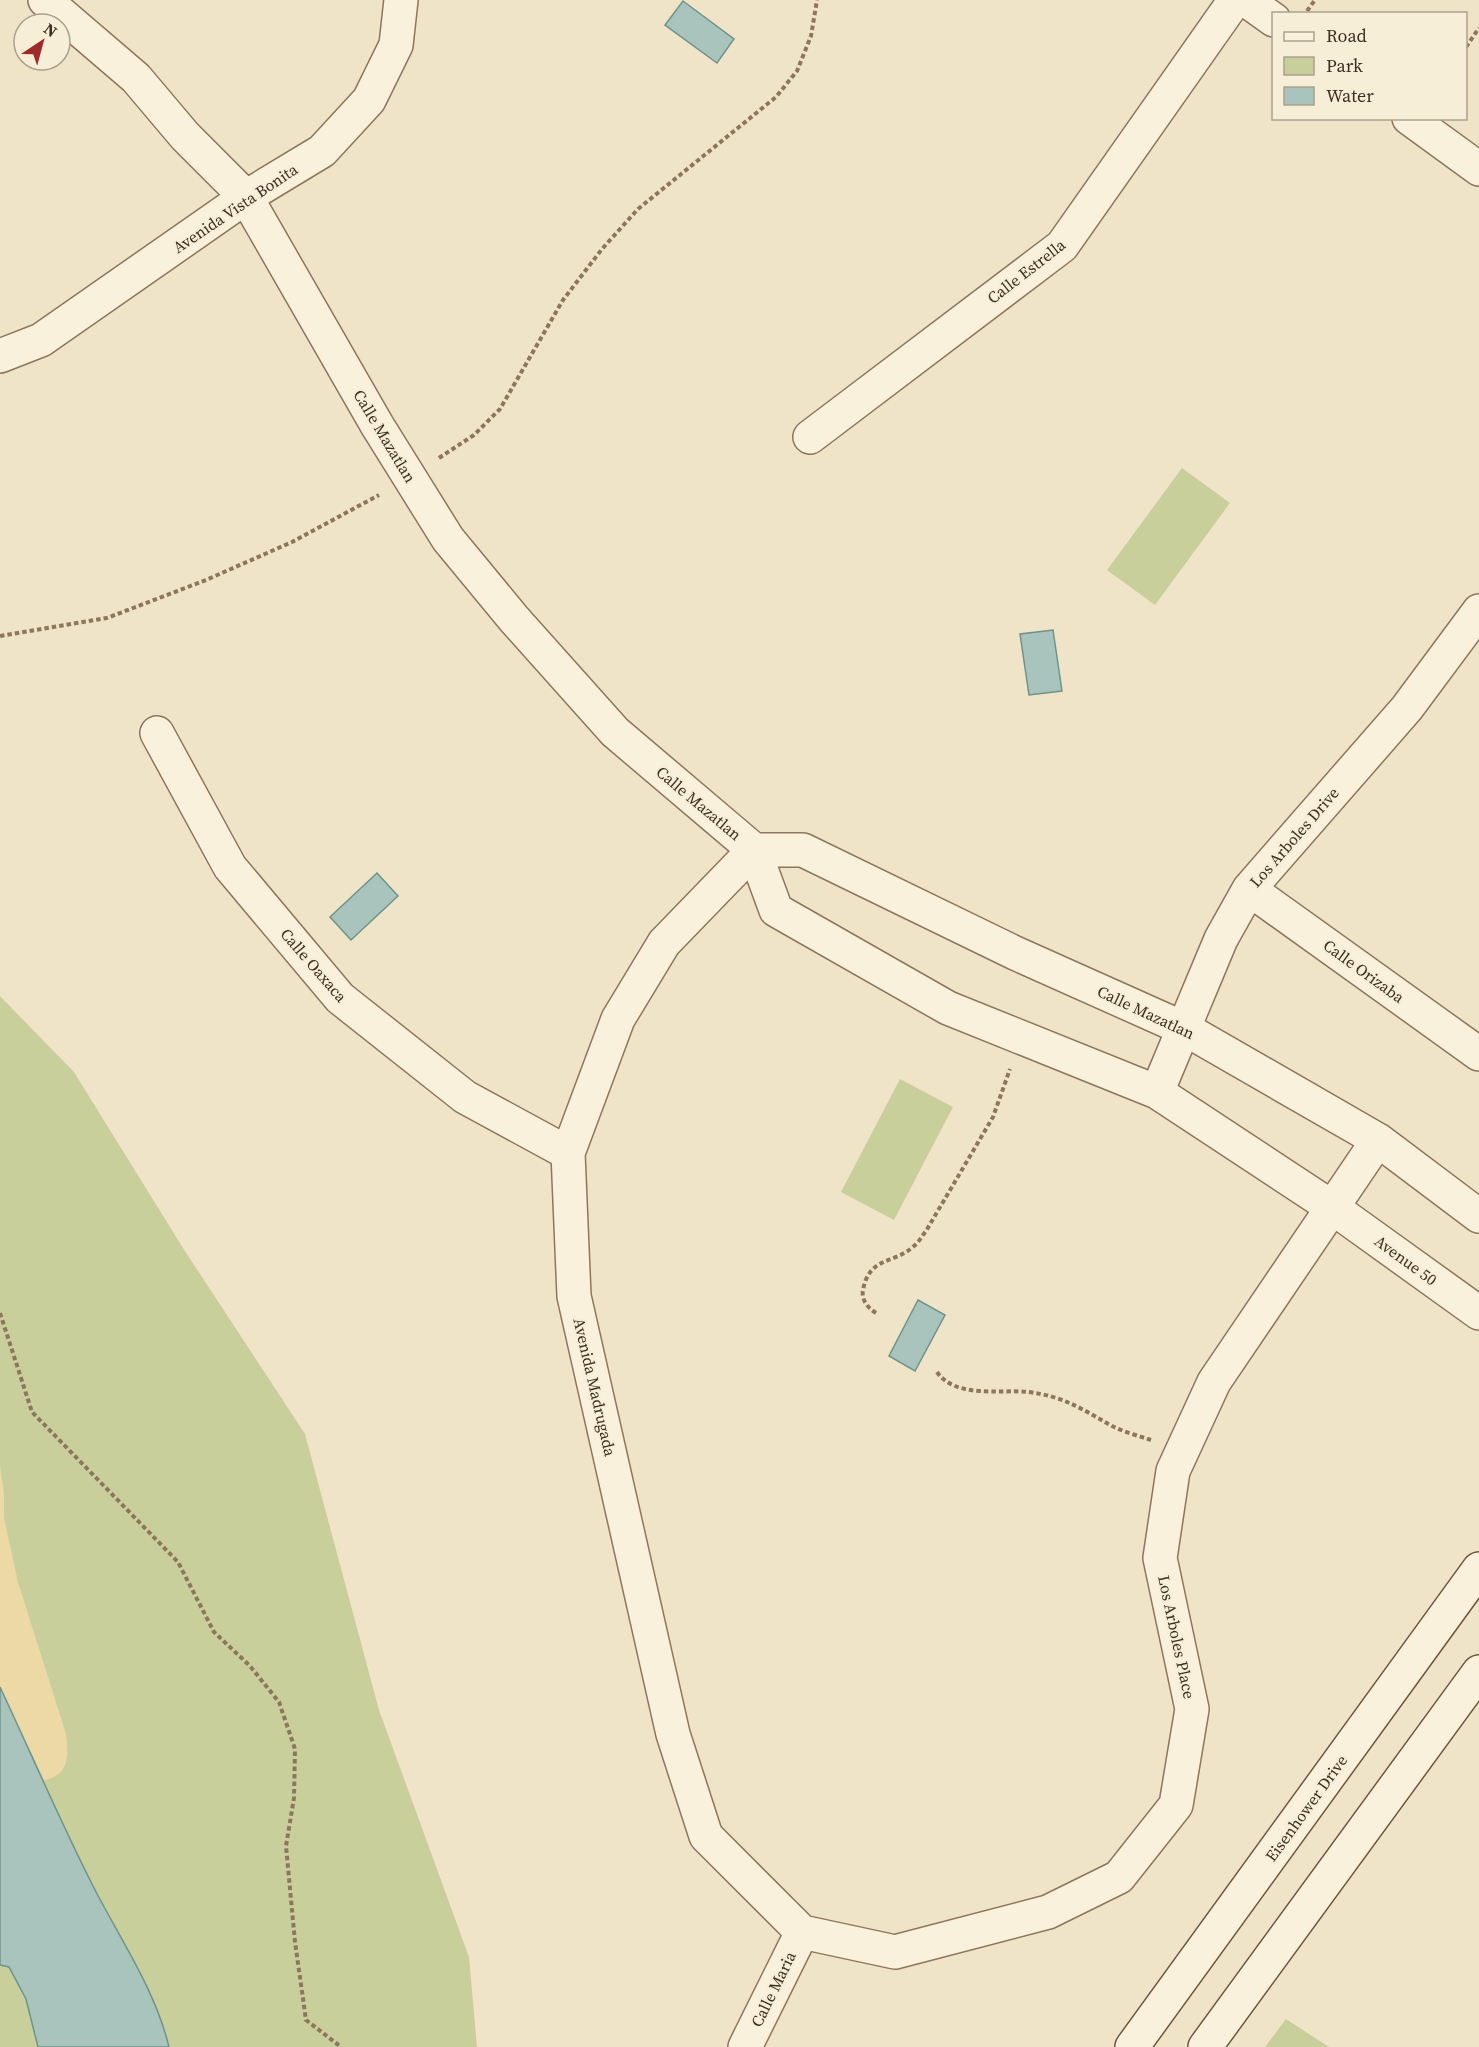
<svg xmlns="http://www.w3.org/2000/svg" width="1479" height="2047" viewBox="0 0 1479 2047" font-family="'Source Serif 4',serif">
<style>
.green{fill:#c9cf9b}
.sand{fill:#ecd9a5}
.water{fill:#a9c4bc;stroke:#6f938a;stroke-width:1.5}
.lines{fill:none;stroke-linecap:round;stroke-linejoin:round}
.minor-casing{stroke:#8d765c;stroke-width:36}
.secondary-casing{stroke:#6f573f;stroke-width:36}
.path{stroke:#8d765c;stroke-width:4;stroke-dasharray:4.5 3;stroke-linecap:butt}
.minor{stroke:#faf1dc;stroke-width:33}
.secondary{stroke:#faf1dc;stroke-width:33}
.labels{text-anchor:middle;stroke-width:4.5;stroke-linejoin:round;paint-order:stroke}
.street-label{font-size:16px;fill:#3d2e20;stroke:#f7eed8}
</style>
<rect width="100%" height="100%" fill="#f0e4c8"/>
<path class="green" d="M1182,468l48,35 -75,102 -48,-35z
M0,996l74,76 109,176 122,186 74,276 90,247 8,90h-477z
M900,1079l53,28 -59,113 -53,-28z
M1286,2019l43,28h-64z"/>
<path class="sand" d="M0,1466l4,28v24l14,64 48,152c3,22 3,42 -22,46l-44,-93z"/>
<path class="water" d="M683,1l51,38 -17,24 -52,-38z
M1053,630l9,61 -33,4 -9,-61z
M377,873l21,23 -47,44 -21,-23z
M918,1300l27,15 -30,56 -26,-15z
M0,1687c31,66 60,134 93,199 27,53 62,103 76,161h-131l-12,-48 -17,-32 -9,-2z"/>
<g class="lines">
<defs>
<path id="minor" d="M45,0l91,78 49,58 61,61 131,228 71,114 66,80 101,113 139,118 22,60 172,98 209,84 176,116 146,105
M1246,0l28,20
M1409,118l70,51
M0,356l41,-16 205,-143 76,-46 47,-51 27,-55 5,-45
M810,437l252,-191 173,-246
M157,733l73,134 110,131 125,99 103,56
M754,850l-90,93 -46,76 -50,134 6,143 99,438 33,102 96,96
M754,850h49l212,103 170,76 193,111 101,76
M1249,889l230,165
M1157,1092l64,-153 28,-50 158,-181 72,-97
M802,1932l93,20 153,-40 71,-35 57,-72 16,-96 -32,-151 13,-87 41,-89 164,-242
M745,2047l57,-115"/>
<path id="secondary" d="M1132,2047l347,-478
M1205,2047l274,-375"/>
</defs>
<use href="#minor" class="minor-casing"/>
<use href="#secondary" class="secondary-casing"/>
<path class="path" d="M1307,11l8,-11
M1466,47l13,-19
M439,458l35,-23 26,-26 63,-109 39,-51 36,-40 138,-112 21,-26 14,-35 6,-36
M0,636l107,-18 99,-38 86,-38 87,-47
M0,1313l32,99 146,150 36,70 36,34 29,36 16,47 -1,49 -8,48 9,96 11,78 35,27
M876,1313c-8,-5 -15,-13 -13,-23 6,-34 32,-26 51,-44 5,-4 8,-10 12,-15l67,-114 17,-48
M937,1372c19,27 63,17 91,20 35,4 54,17 84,34 12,6 27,10 39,14"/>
<use href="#minor" class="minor"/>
<use href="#secondary" class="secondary"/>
</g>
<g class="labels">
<g class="street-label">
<text transform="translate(235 208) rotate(-34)" y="6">Avenida Vista Bonita</text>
<text transform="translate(1026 271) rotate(-38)" y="6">Calle Estrella</text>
<text transform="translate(385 436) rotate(59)" y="6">Calle Mazatlan</text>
<text transform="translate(699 803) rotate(40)" y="6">Calle Mazatlan</text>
<text transform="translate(1294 837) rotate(-49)" y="6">Los Arboles Drive</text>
<text transform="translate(314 965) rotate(49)" y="6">Calle Oaxaca</text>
<text transform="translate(1364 971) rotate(36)" y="6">Calle Orizaba</text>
<text transform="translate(1146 1012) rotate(25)" y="6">Calle Mazatlan</text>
<text transform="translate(1406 1260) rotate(36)" y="6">Avenue 50</text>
<text transform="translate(595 1387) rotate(77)" y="6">Avenida Madrugada</text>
<text transform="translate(1177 1637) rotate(78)" y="6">Los Arboles Place</text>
<text transform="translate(1306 1808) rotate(-54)" y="6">Eisenhower Drive</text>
<text transform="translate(773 1989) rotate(-64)" y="6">Calle Maria</text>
</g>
</g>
<rect x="1272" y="12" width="195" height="108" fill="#f7eed8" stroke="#ada18e" stroke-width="1.5"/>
<rect x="1284" y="32" width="30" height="9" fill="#faf1dc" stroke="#ada18e" stroke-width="1.5"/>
<text x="1326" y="42" font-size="18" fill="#3d2e20">Road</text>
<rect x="1284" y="57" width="30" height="18" fill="#c9cf9b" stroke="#ada18e" stroke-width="1.5"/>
<text x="1326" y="72" font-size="18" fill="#3d2e20">Park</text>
<rect x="1284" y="87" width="30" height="18" fill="#a9c4bc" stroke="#ada18e" stroke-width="1.5"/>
<text x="1326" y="102" font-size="18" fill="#3d2e20">Water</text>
<g transform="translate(42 42) rotate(36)"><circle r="28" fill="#f7eed8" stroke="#ada18e" stroke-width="1.5"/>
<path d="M0-4.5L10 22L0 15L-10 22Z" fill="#9e2a2b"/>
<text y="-9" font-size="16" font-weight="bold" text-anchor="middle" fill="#3d2e20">N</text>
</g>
</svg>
